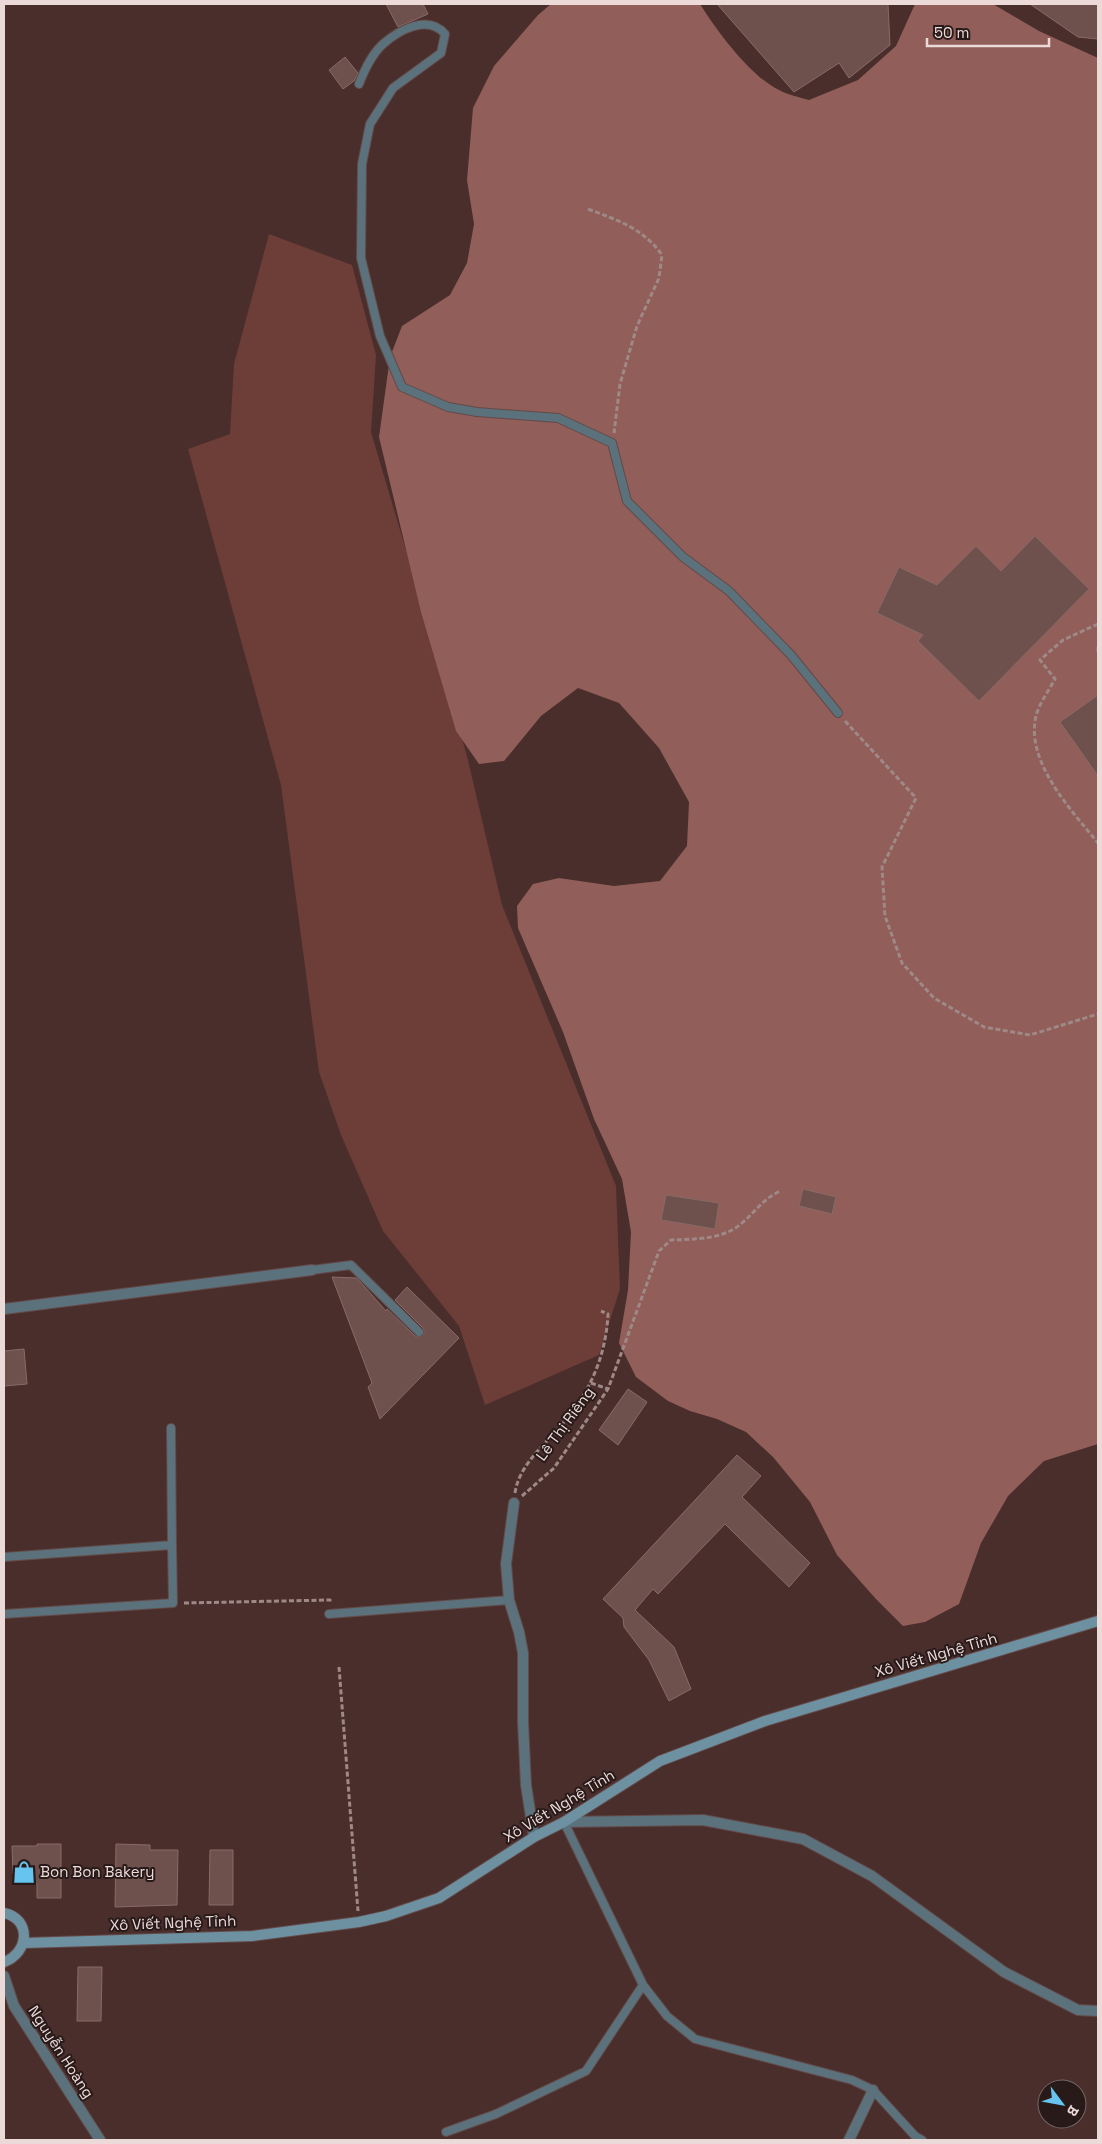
<svg xmlns="http://www.w3.org/2000/svg" width="1102" height="2144" viewBox="0 0 1102 2144" font-family="'Space Grotesk',sans-serif">
<style>
.green{fill:#6d3d38}
.forest{fill:#915e59}
.building{fill:#6e514d;stroke:#896a67}
.lines{fill:none;stroke-linecap:round;stroke-linejoin:round}
.service-casing{stroke:#634a48;stroke-width:10}
.minor-casing{stroke:#634a48;stroke-width:12}
.secondary-casing{stroke:#634a48;stroke-width:12}
.path{stroke:#9f8987;stroke-width:3;stroke-dasharray:5 2.5;stroke-linecap:butt}
.service{stroke:#5b717c;stroke-width:8}
.minor{stroke:#5b717c;stroke-width:10}
.secondary{stroke:#6e91a2;stroke-width:10}
.labels{text-anchor:middle;stroke-width:4;stroke-linejoin:round;paint-order:stroke}
.street-label{font-size:15px;fill:#ecdad8;stroke:#271a19}
.poi-label{font-size:15px;fill:#ecdad8;stroke:#271a19;text-anchor:start}
</style>
<rect width="100%" height="100%" fill="#492e2c"/>
<path class="green" d="M269,234l83,31 24,90 -5,77 96,324 35,149 114,281 4,103 -21,66 -114,50 -26,-79 -76,-95 -42,-96 -22,-63 -38,-287 -93,-336 42,-15 4,-70z"/>
<path class="forest" d="M551,4h149c17,27 50,72 79,86 9,5 20,7 30,10l49,-20 38,-34 19,-42h78l46,27 59,27v1386l-54,17 -36,35 -27,47 -22,61 -34,18 -22,4 -28,-28 -38,-43 -27,-53 -37,-45 -27,-25 -29,-13 -27,-8 -22,-10 -32,-24 -17,-34 9,-53 3,-58 -9,-53 -28,-60 -31,-87 -45,-104 -1,-22 16,-22 26,-6 55,8 46,-5 27,-35 2,-44 -30,-54 -40,-45 -41,-15 -37,28 -37,45 -25,3 -23,-33 -35,-119 -42,-175 11,-80 12,-31 48,-31 17,-32 7,-39 -7,-44 6,-72 21,-42 44,-51z"/>
<path class="building" d="M386,4h37l5,10 -30,13z
M717,4h171l2,41 -41,33 -10,-15 -45,29z
M1030,4h68v35l-20,-2z
M345,57l13,16 -4,8 -11,8 -14,-19z
M1035,536l54,53 -110,112 -61,-60 5,-6 -46,-22 22,-46 38,18 39,-39 25,25z
M1098,695v81l-38,-54z
M803,1189l33,8 -4,17 -33,-8z
M666,1195l53,8 -4,26 -54,-9z
M332,1277l25,1 29,33 1,-2 28,27 5,1 4,-3 -1,-6 -28,-28 12,-13 52,51 -79,81 -12,-32 4,-4z
M24,1349l3,35 -23,2v-35z
M628,1389l19,13 -29,43 -19,-15z
M737,1455l24,21 -19,21 68,66 -21,24 -64,-63 -67,70 -5,-5 -18,21 39,37 17,42 -22,12 -20,-41 -25,-33 -1,-9 -20,-19z
M37,1844h24v54h-24v-14h-16l-8,-11 -1,-27h25z
M116,1844l34,1v5h28l-1,55 -62,2z
M210,1850h23v55h-24z
M78,1967h24l-1,54h-24z"/>
<g class="lines">
<defs>
<path id="service" d="M359,84c5,-13 13,-30 24,-40 16,-14 45,-30 62,-10l-4,19 -48,35 -23,36 -8,40 -1,94 19,78 22,51 46,20 29,5 81,6 54,25 15,58 56,56 46,34 62,64 47,58
M312,1270l39,-5 68,67
M171,1428l1,117
M4,1557l168,-12 1,58 -169,11
M329,1614l180,-14
M564,1822l79,163 24,31 28,23 157,41 21,10 42,46 7,4
M446,2132l50,-18 90,-43 57,-86"/>
<path id="minor" d="M4,1309l308,-39
M514,1503l-8,61 3,36 10,32 4,21v69l3,63 8,52
M564,1822l139,-2 100,19 69,37 132,96 74,38 20,1
M4,1976l10,30 86,134
M849,2140l24,-50"/>
<path id="secondary" d="M4,1913c28,6 25,40 0,49
M24,1943l228,-7 107,-14 27,-6 53,-18 95,-61 30,-15 96,-61 105,-40 333,-100"/>
</defs>
<use href="#service" class="service-casing"/>
<use href="#minor" class="minor-casing"/>
<use href="#secondary" class="secondary-casing"/>
<path class="path" d="M588,209c29,11 55,19 74,46l-3,23 -22,48 -17,58 -6,49
M1098,624l-35,16 -23,20 15,19c-6,11 -16,25 -19,37 -11,46 36,95 62,127
M1098,647v7
M845,721l71,77 -34,69 3,49 17,47 32,35 50,29 46,8 68,-21
M591,1383l17,6
M515,1493c4,-29 32,-50 49,-71 27,-32 42,-67 44,-108l-7,-3
M522,1496l32,-28 54,-79 51,-138 12,-11c24,-1 52,0 71,-17 14,-12 20,-23 38,-32
M184,1603l146,-3v3
M339,1667l19,244"/>
<use href="#service" class="service"/>
<use href="#minor" class="minor"/>
<use href="#secondary" class="secondary"/>
</g>
<defs>
<symbol id="shop-bare" viewBox="-9 -9 18 18"><path d="M-5-2.5h2.3a2.7 3.5 0 0 1 5.4 0H5L5.5 6h-11ZM-1.5-2.5h3a1.5 2.3 0 0 0-3 0Z" fill="#66c4ef" stroke="#271a19" stroke-width="2.5" paint-order="stroke"/></symbol>
</defs>
<g fill-rule="evenodd">
<use href="#shop-bare" x="8" y="1856" width="32" height="32"/>
</g>
<g class="labels">
<g class="street-label">
<text transform="translate(565 1424) rotate(-54)" y="5">Lê Thị Riêng</text>
<text transform="translate(936 1655) rotate(-16)" y="5">Xô Viết Nghệ Tỉnh</text>
<text transform="translate(559 1806) rotate(-31)" y="5">Xô Viết Nghệ Tỉnh</text>
<text transform="translate(173 1923) rotate(-2)" y="5">Xô Viết Nghệ Tỉnh</text>
<text transform="translate(61 2052) rotate(57)" y="5">Nguyễn Hoàng</text>
</g>
<g class="poi-label">
<text x="40" y="1877">Bon Bon Bakery</text>
</g>
</g>
<rect width="1102" height="2144" fill="none" stroke="#ecdad8" stroke-width="10"/>
<g transform="translate(1062 2104) rotate(122)"><circle r="24" fill="#271a19" stroke="#766765"/>
<path d="M0-4L9 19L0 12L-9 19Z" fill="#66c4ef"/>
<text y="-8" font-size="14" font-weight="bold" text-anchor="middle" fill="#ecdad8">B</text>
</g>
<path d="M927 38v8h122v-8" fill="none" stroke="#ecdad8" stroke-width="2.5"/>
<text x="934" y="38" font-size="15" fill="#ecdad8" stroke="#271a19" stroke-width="4" paint-order="stroke">50 m</text>
</svg>
